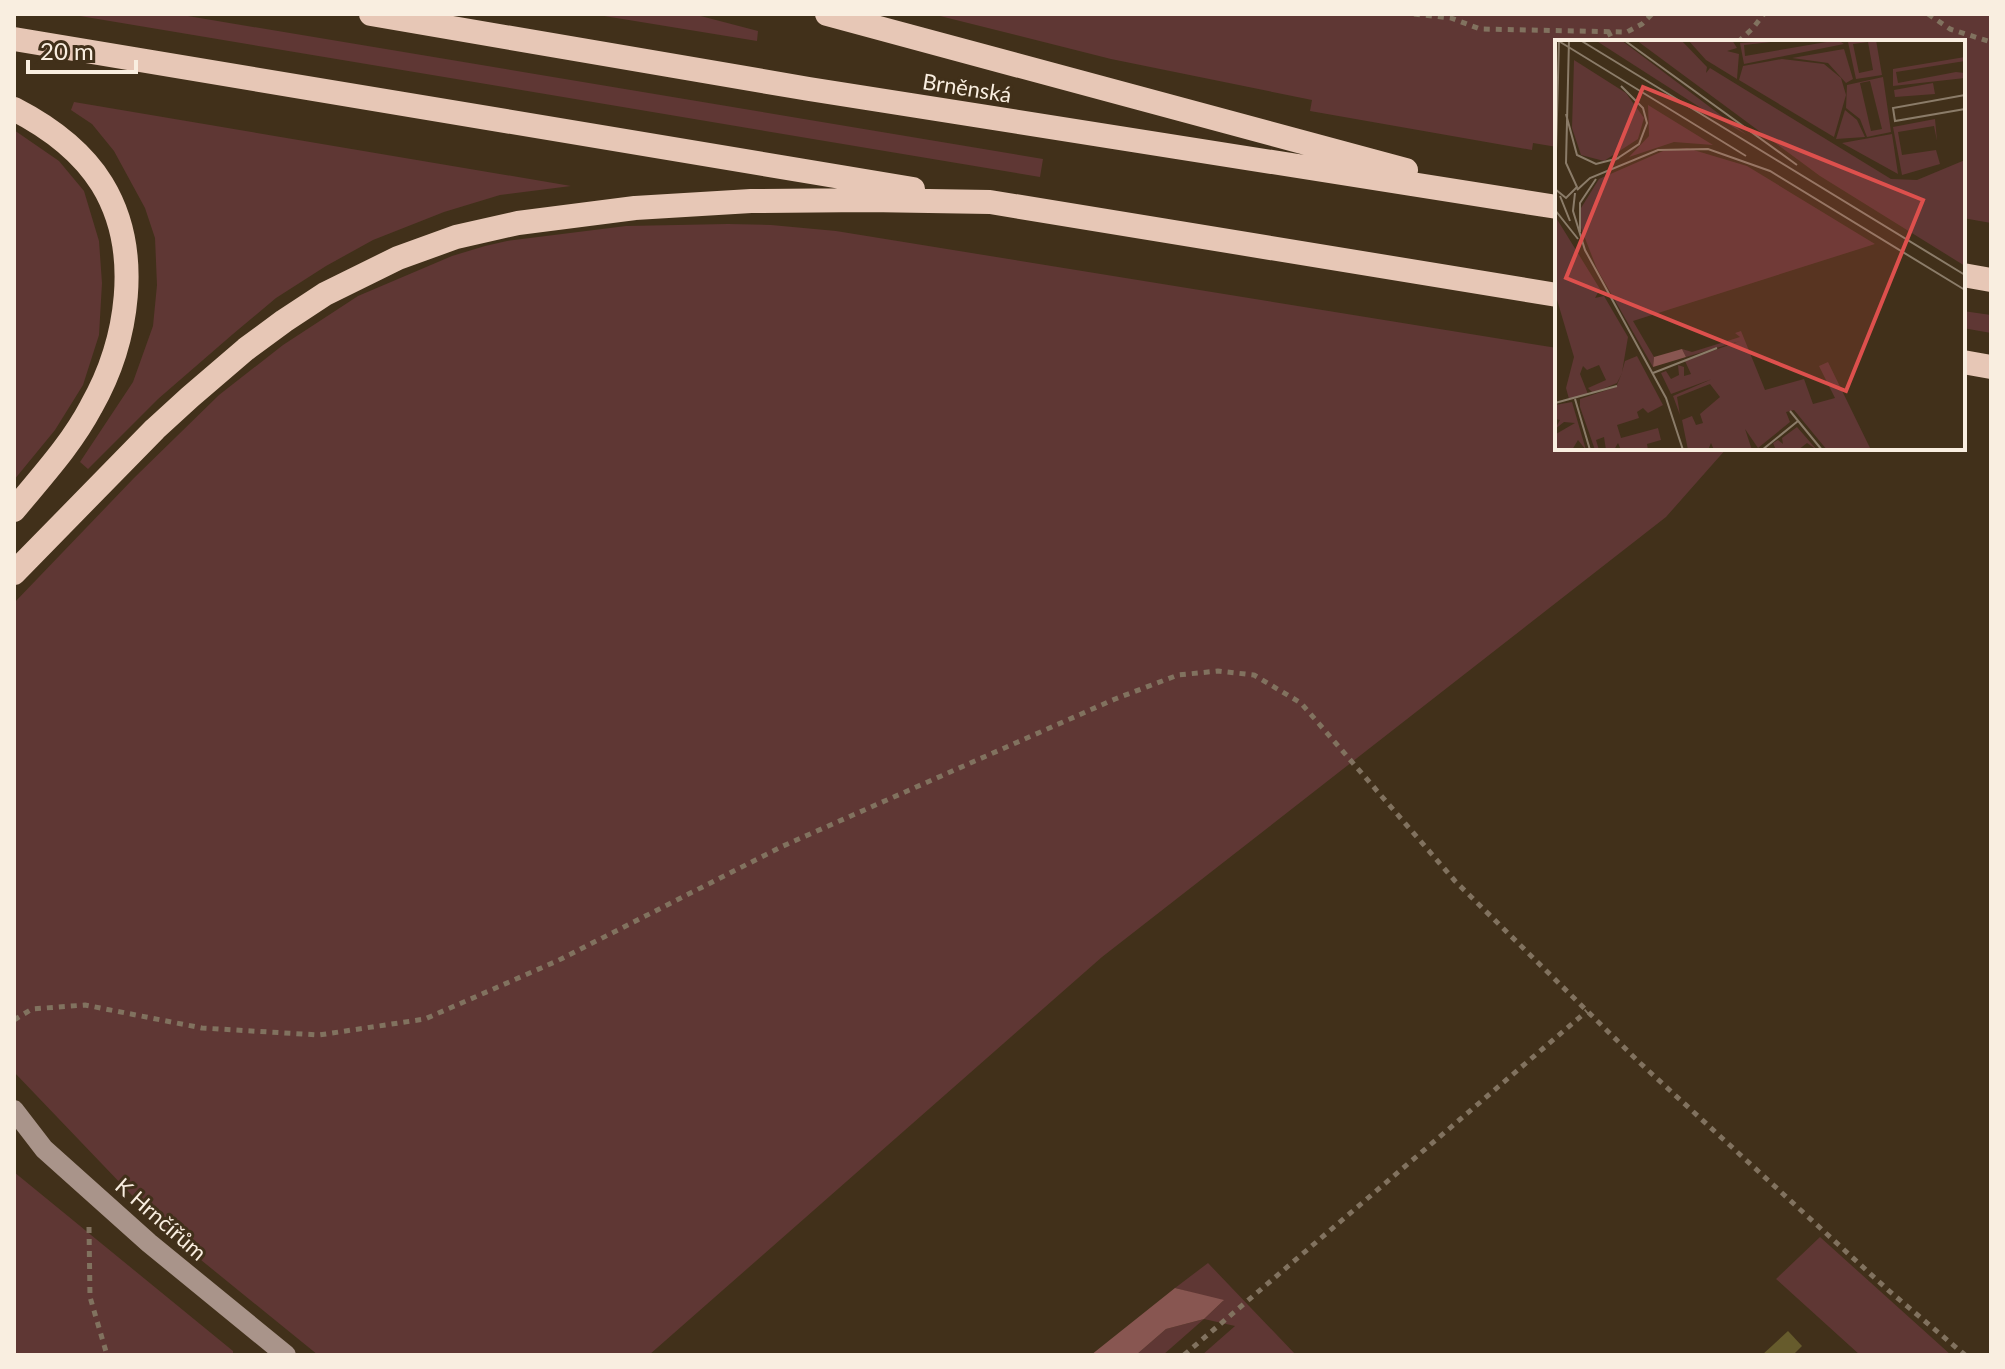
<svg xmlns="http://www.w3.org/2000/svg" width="2005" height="1369" viewBox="0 0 2005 1369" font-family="Lato,sans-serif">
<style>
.green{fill:#5f3734}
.forest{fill:#885651}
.building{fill:#665b2c}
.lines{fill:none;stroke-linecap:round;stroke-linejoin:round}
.path{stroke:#81725f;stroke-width:5;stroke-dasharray:6 6;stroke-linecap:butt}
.secondary{stroke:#a9948a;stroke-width:20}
.highway{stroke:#e7c7b6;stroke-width:24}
.labels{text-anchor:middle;stroke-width:6;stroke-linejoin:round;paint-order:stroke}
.street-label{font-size:22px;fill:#f9eee0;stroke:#41301a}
.inset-road{fill:none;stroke:#8b7c69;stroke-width:2}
.view{fill:#dd504d;fill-opacity:0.15;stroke:#dd504d;stroke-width:4}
.inset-edge{fill:none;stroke:#f9eee0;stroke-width:4}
</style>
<rect width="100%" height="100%" fill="#41301a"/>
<path class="green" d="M68,14h108l867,145 -3,18z
M592,14h101l65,17 -1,10z
M932,14h1059v209l-28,-5v-176h-406v105l-24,-4 -1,7 -222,-39 2,-11 -201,-41z
M74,102l497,84 -71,9 -56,17 -71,28 -47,26 -50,32 -43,36 -75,65 -70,70 -8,-7 53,-80 20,-56 4,-41 -2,-47 -10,-30 -31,-57 -22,-27 -21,-14z
M14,130l45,31 25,30 15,50 3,42 -3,52 -16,50 -28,45 -41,50z
M728,224l43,1 65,6 721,117v100h170l-61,69 -564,440 -453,398h-331l-149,-121 -155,-162v-469l120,-125 85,-83 64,-50 75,-49 94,-40 33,-10 22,-5 119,-15z
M1963,311l28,4v18l-28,-5z
M14,1172l219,179v4h-219z
M1820,1237l131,118h-91l-84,-76z
M1208,1263l88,92h-94l33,-29 -31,-7 -41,36h-27l30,-26 38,-10 19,-18 -48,-13z"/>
<path class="forest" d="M1175,1288l49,12 -20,19 -38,10 -30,26h-45z"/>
<path class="building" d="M1788,1331l14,15 -9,9h-31z"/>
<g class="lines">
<path class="path" d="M1414,14l37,4 29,11 147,3 15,-8 10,-10
M1928,14l22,15 41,13
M1608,31l3,6 6,5
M1738,42l15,-14 11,-14
M14,1020l18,-11 53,-4 117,23 117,7 106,-16 132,-58 226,-115 332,-147 63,-24 40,-4 36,4 47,28 154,178 185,182 248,227 77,65
M89,1227l1,70 17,58
M1184,1355l403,-344"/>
<path class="secondary" d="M14,1110l30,39 105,94 137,112"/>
<path class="highway" d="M371,14l438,75 748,118
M827,14l579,156
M14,39l899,150
M14,109c35,18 67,41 88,75 41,67 26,158 -11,223 -20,38 -50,70 -77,103
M1963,275l28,5
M1963,362l28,5
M14,573l141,-144 35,-32 56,-48 38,-28 41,-27 73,-36 58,-21 62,-14 117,-15 116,-7 117,-1 122,2 567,93"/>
</g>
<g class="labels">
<g class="street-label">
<text transform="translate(967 88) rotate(9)" y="8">Brněnská</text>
<text transform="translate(161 1219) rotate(41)" y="8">K Hrnčířům</text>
</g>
</g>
<g transform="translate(1555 40)">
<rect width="410" height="410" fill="#41301a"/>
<path d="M40,0h26l126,95 -43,-25zM81,0h45l26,27 -1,6 4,-5 181,111 26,1 48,-20v106l-145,-90zM133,0h44l5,8 -10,3 12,3 -2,25 -31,-19zM233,0l-44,5 1,11 93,-16 6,4 -100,20 -4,-21zM321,0l6,35 -26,4 -8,-37zM313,2l5,28 -14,3 -6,-29zM289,9l9,30 -7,4 -18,-20 -36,-5zM410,17v4l-69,11 2,11 58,-11 9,1v5l-72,8v-17zM227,19l42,5 17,14 5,17 -12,42 -95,-57 4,-14zM19,20l52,33 18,25 -6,21 -34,22 -23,-6 -9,-27zM328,37l8,55 -24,5 -7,-18 -14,-11 1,-23zM315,41l12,48 -11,2 -11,-48zM378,43l2,11 -40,3 -1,-7zM93,65l65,40 -39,-3 -45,15 20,-21zM290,70l12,10 8,17 -29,2zM380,79l2,22 -3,-15 -36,6 4,23 34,-5 4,14 -38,11 -9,-48zM337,94l6,40 -56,-31zM132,108l60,18 128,78 -242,77 21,36 -1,10 -56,-98 -16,-41v-20l18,-29 64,-28zM0,176l45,73 -5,9 9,-2 24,41 -6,35 3,-11 12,-5 26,49 -15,8 -5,-5 -6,4 2,6 -22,7 4,13 37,-10 3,12 -14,4 1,6h-27l-3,-7 -4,7h-8l-2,-13 -8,3 3,10h-4l-15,-43v-8l36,-12 6,-14 -5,10 -24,10 -5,-5 18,-8 -7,-15 -12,5 -4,-4 -3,8 8,20 -19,5 -3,-11 8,-31 -19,-64zM186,291l24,59 39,-11 9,25 22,-6 -16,-32 9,-4 43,88h-44l-33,-40 -8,2 4,10 -32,26 -13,-19 7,21h-38l-3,-7 -3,7h-20l-6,-30 10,-4 4,9 7,-2 -3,-9 20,-17 -10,-13 -33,13 3,18 -7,-19 39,-17 -41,15 -10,-21 5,-2 5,8 8,-4 -1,-10 6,2v9l7,-2 -6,-13 55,-20 -54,16 -4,-8 10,3 48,-15 -5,-4zM17,362l14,48 -8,-10 -6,10h-15l-1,-16 19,-11 -11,-1 -9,7 5,-9 -5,-1v-14zM242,387l20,23 -10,-7 -9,7h-22l-3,-7 5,-3 5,4 -1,-6z" fill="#5f3734" fill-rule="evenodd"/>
<path d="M127,309l4,8 -33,10 1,-10z" fill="#885651"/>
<path class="inset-road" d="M2,0l189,116M4,0l-4,149 11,9 11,-11 -11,-24 3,-123M25,0l385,235M69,0l173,125M410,55l-72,13 2,13 70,-12M11,74l11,41 19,9 23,-6M60,120l24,-16 8,-21 -4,-15 -22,-22M22,150l13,-12 68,-28 50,-1 62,22 195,119M20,153l-2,18 12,39 81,148 17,52M5,156l10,25M0,170l23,29M25,192v-29l16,-24M98,333l64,-25M20,359l15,51M0,363l62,-17M235,371l32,39M207,410l36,-29"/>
<path class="view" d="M88,47l280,113 -77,191 -280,-113z"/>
<rect width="410" height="410" class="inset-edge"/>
</g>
<rect width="2005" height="1369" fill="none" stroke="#f9eee0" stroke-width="32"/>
<path d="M28 60v12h108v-12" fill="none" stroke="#f9eee0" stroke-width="4"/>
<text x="40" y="60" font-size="24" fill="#f9eee0" stroke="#41301a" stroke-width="6" paint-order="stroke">20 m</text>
</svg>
